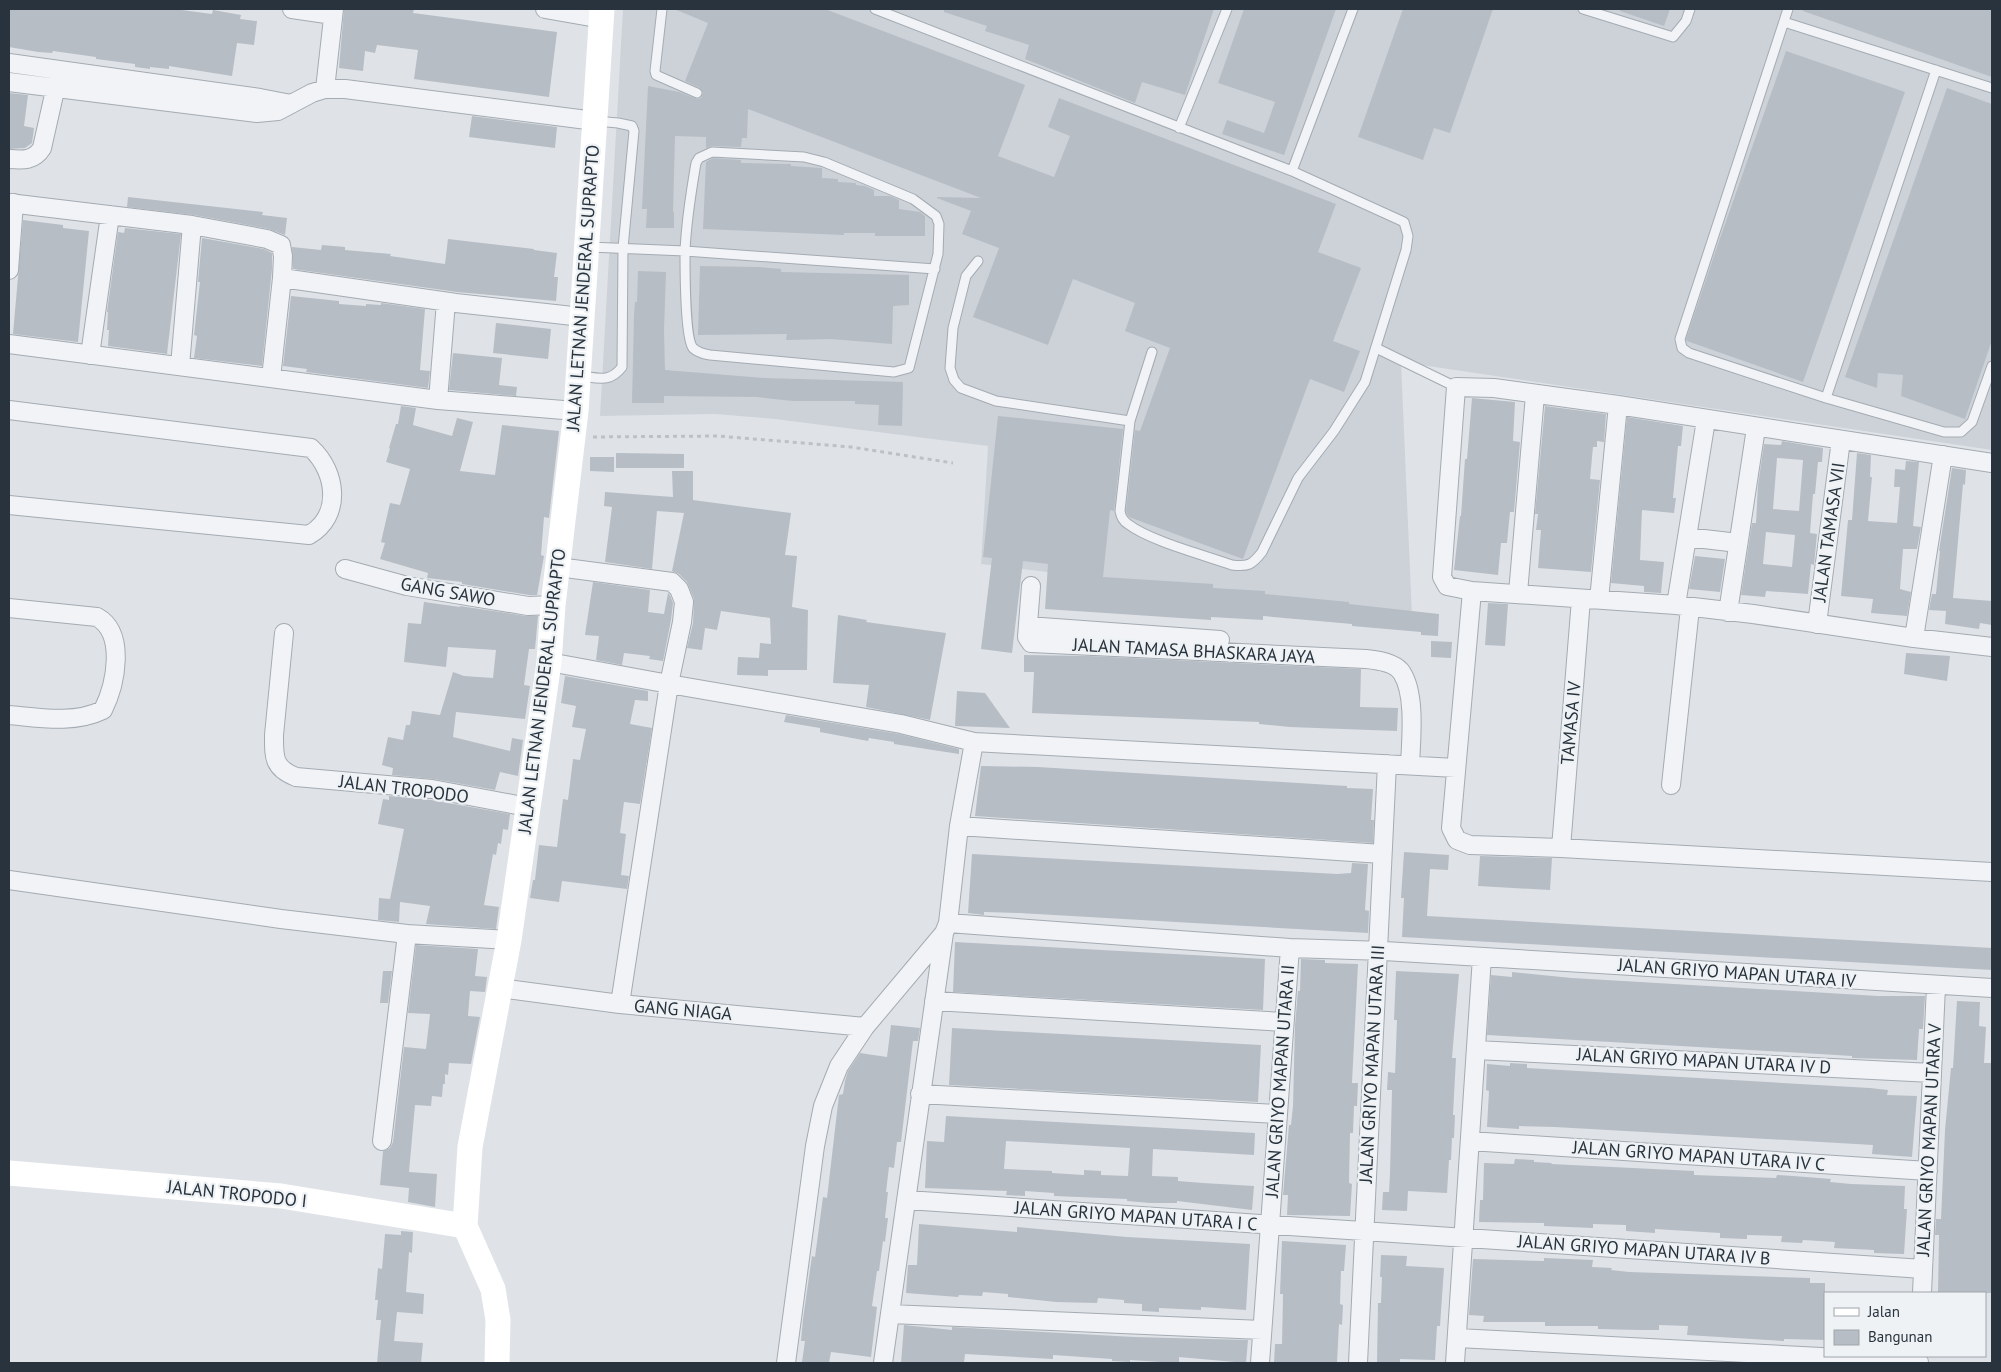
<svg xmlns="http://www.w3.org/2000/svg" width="2001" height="1372" viewBox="0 0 2001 1372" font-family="'PT Sans',sans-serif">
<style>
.built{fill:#cdd2d9}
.building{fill:#b6bdc4;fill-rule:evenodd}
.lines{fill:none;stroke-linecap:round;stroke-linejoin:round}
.lane-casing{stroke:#a4abb2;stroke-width:11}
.street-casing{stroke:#a4abb2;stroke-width:20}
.path{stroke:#bdc1c6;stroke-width:3;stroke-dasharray:4 4;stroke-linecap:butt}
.lane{stroke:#f1f3f6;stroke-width:9}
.street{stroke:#f1f3f6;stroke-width:18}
.secondary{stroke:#fff;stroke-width:25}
.labels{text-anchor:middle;stroke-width:4.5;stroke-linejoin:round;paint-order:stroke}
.street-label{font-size:18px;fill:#28333e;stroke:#eef2f5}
</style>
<rect width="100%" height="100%" fill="#dfe3e8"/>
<path class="built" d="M623,9h1369v441l-591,-88 11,254 -431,-52 7,-118 -213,-27 -60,-5 -115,2z"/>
<path class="building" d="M9,9h165l38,5 1,-4 28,5 -1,4 17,2 -3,24 -17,-2 -5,33 -63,-10v3l-19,-2v2l-15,-2v-3l-39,-5v-2l-43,-6 -1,2 -14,-1 -29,-5z
M344,9h70l-1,4 144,19 -8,65 -135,-18 4,-29 -41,-5 -2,8 -10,-2 -2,20 -24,-3z
M674,9h151l200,76 -27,71 56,21 16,-41 -22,-9 11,-29 277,106 -18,48 43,16 -28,73 27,10 -16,41 -34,-13 -67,180 -114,-42 -2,-3 -1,-3 9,-81 5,1 30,-83 -45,-17 10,-28 -62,-24 -25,66 -75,-28 26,-69 -37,-14 9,-23 -34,-13v-1l44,1 -233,-89 -1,29h-5l-1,9 -29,-1 -6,2v-11l-31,-1 -2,76h1v16h-28l1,-19h-5l6,-123 31,6 18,7 4,-1 2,-5 -3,-5 -15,-7 23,-58z
M944,9h270l-29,86 -43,-13 -7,21 -110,-44 4,-14 -44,-14 2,-5 -43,-14z
M1244,9h92l-52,146 -62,-21 5,-14 37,13 11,-31 -57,-19z
M1403,9h90l-43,124 -16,-5 -11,32 -65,-23z
M1620,9h50l-6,17 -44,-15z
M1804,9h188v68l-189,-66z
M1786,51l119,41 -102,290 -116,-41 -1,-2 32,-95z
M1947,88l45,16v236l-27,79 -64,-23 2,-21 -25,-2 -1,15 -32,-11z
M9,93l19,2 -4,31 10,2 -2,15 -7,5 -16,1z
M472,116l85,11 -2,21 -86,-11z
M713,158l28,2v3l50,1v2l31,2v10l16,1v3l18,1v2l9,1 9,4v6h16l9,4v9l21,3 5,4v20h-50v-3h-31v2l-141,-6 3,-67z
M128,197l135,15 -1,3 25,3 -2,17 -16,-6 -75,-14 -67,-8z
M23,220l40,5v3l26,3 -11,111 -65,-8z
M125,228l56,6 -14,120 -59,-8 1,-16h-2l1,-18h-1l11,-80 6,1z
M202,238l62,11 8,4v16l-10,97 -68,-8 3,-22 -3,-1 6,-53h-2z
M448,239l86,10v1l23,3 -3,24h4l-2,24 -99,-9 -164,-23 -1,-22 29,3 1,-5 23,2v3l46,4 -1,2 55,8z
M700,266l59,1 22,2v3l128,3v30l-16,1 -1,38 -61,-5 -45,1 1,-6 -89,1z
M638,271l28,1 -2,58 1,40 100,8 138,4 -1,44 -24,-1 1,-20 -24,-1v-3h-62l-37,-4 -92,-1v7h-32l2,-88 1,-13h2z
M291,296l48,5v3l27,2v-2l15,1v-2l44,6 -5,61 10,1 -2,17 -122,-16 1,-3 -24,-3z
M496,323l55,6 -3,30 -55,-6z
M453,353l49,5 -3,27 18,2 -1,9 -67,-6z
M1472,398l43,4 -2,39 7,1 -6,70h-4l-3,31h-6l-3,32 -44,-5 6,-54h1l4,-57h2z
M401,406l15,2 -3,17 39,11 5,-18 16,4 -13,49 35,4 7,-50 57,6 -10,87 -5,-1 -3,38 3,1 -7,39h-8l-67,-11v-2l-35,-4 1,-5 -48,-14 5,-16 -4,-1 9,-39 10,2 10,-36 -24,-7 4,-13 -1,-1 7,-24h2z
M1545,406l61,8 -2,28 -7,-1v6h-4l-3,32 10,1 -9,92 -53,-4 3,-38h-5l2,-16h-3z
M998,416l125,13 -9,82 -4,-1 -7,67 110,7v4l52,3v3l84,8v2l90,10 -1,22 -17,-1v-3l-69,-6v-2l-89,-8v4l-52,-3v3l-166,-11 3,-45 -25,-3 -11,92 -31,-4 11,-91 -9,-1z
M1627,417l56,9 -2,20h-3l-5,52h3l-2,15 -32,-3 -2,50 24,2 -3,31 -17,-1v-6l-33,-3z
M1782,441l41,7 -1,14h-4l-3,32h-2l-3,39 7,1 -3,31 -3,-1 -3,30 -42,-3 -1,6 -24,-2 11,-72h4l2,-38 6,-41 17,1zM1777,458l26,2 -4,51 -26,-2zM1766,532l29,3 -3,32 -29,-3z
M616,453l68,1v14h-68z
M1857,453l14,2 -1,22h2l-4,44 29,2 3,-36h-6l1,-18 10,1 1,-9 13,1 -6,64 8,1 -4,22h-14l-3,40 11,3 -4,24 -36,-3 2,-14 -32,-3 7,-76h4z
M590,457h24v15l-24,-1z
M1952,468l14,2 -1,15 -2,-1 -10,114 39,3v24l-12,-2 -1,6 -34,-5 1,-13 -17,-1 3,-16h4l4,-43h-1z
M672,471h21v29l98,13 -6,42 12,1 -5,51 16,3 -1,60h-39v6l-31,-1 1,-18 21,1 1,-15 11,1 -1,-26 -49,-7 -4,19 -12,-2 -3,22 -15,-2 6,-25 1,-24 -7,-17 -8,-8 -7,-3 12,-58 -27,-2 -5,58 -47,-7 7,-55 -8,-1 1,-14 68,5z
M1695,556l30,3 -5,33 -31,-3z
M593,582l57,8 -2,22 16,2 4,-21 2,2 3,8 -2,17 -8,41 -14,-2 1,-3 -26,-3 -2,12 -26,-5 3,-24 -14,-1z
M424,602l36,5v-1l66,10h12l-3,33h-6l-5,36 6,1 -5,33 -69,-7 -3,25 57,14 2,-13 11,2 -5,36 -18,-4 -5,18 -61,-11 -42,-4 1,-7 -11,-3 6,-28 15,3 3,-15h4l2,-14 28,4 13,-43 11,4 29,2 3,-28 -48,-3 -2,20 -42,-5 4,-39 13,1z
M1488,603l20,1 -3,42 -20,-1z
M838,615l29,5 -1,2 80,11 -16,87 -64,-13 3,-22 -36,-2z
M1431,641l21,1 -1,16 -20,-1z
M1906,653l44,3 -3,25 -43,-7z
M1024,655l65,1 272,13 -1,38 38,1 -1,23 -107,-4 -31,-3v-2l-227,-9 2,-41h-10z
M565,676l83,15v10l-13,-1 -5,24 22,4 -12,76 -16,-2 -4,31 6,1 -5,41 8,1 -2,13 -65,-8 -3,21 -29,-4 3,-18h2l4,-35 18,2 6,-48 5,1 5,-41 7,1 6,-31 -14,-2 4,-21 -15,-3z
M957,691l28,2 25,35 -55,-2z
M786,715l113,19 60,15v5l-65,-10v-2l-25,-4 -1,3 -48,-9v-4l-36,-6z
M981,766l57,1 309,19v2l26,1 -2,31h3l-1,23 -398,-27z
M389,796l42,4 79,14 -2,16 -5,-1 -2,15 -3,-1 -2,12 -3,-1 -9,51 15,2 -3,22 -70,-5 4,-18 -30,-4 -1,20 -21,-2 1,-22 11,1 14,-70 -26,-5 5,-25 6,1z
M1404,852l45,3 -1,15 -18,-1 -3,47 565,32v22l-590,-33 2,-39h-3z
M972,854l365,20 14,-1 1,-10 16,1 -3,46 4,1 -1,22 -349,-20 -35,-1v3l-16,-2z
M1480,856l72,2 -2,32 -72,-4z
M955,942l310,17 -2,51 -310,-18z
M416,945l62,4 -3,27 12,1 -2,15 -15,-1 -2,25 12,1 -9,47 -22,-1 -1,12 -3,-1v10h-2l-1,13 -10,-1 -1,10 -16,-1 -6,67 28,2 -2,33 -27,-5 1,-14 -29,-3 3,-34 7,-3 3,-6 11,-95 22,2 4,-35 -22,-1z
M1301,959l24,1v3l33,1 -6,119h6l-1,23h-3l-1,27h-3l-1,50 3,1 -2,32 -63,-1 1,-20h-5l6,-70h2l2,-19 2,-81 3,-34h2z
M383,971h9l-4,32h-8z
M1396,971l63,3 -7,84h4l-3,57h2l-1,23h-2l-1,22h-2l-2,33 -39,-2 -1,20 -25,-1 1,-18h6l1,-18 2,-84h-5l1,-18 7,1 2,-53h-3z
M1512,972l60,6 306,18h47l-2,33h-4l-2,31 -65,-2v-2l-49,-3 -316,-18 4,-60 21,2z
M1957,1001l23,1 -1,24 7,1 -2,36h8v230h-54l1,-58h-4l1,-16h5l4,-89 6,-62h2z
M891,1025l29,3 -2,13h-5l-12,101h-4l-3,26 -5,-1 -3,25h2l-3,26h3l-3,24 -2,-1 -4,30h-2l-5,35 5,1 -6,50 -40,-5 -2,11 -27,-1 3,-21h-4l2,-22 9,-63 3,1 8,-60 4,1 12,-103 4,-1 2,-13 3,-10 12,-18 27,4z
M952,1028l309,17 -3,57 -309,-17z
M1510,1063l17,1v4l343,20 18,2 -1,5 30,1 -5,61 -40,-3 1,-9 -318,-18 -36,-1v3l-32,-2 2,-36 -3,-1 1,-26 23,2z
M946,1116l309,17 -1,22 -101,-6 -1,27 26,1v4l25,2 51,3 -2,24 -75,-9v2h-27l-23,-2v-2l-73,-3v-3l-29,-2v5l-19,-1 1,-4 -82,-3 2,-47 17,1zM1006,1141l124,7 -2,28 -27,-1v-4l-17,-1v5l-32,-2v-2l-48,-2z
M1515,1159l19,1v2l18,1 -1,1 143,7v4l82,3 1,-3 16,1 38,3 -1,3 21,2 54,2 -1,23h3l-3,45 -30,-1v-3l-40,-2 1,-6 -32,-2 -1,3 -21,-1 1,-6 -35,-1v4l-27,-1v-5l-65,-4v4l-29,-2v-6l-33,-1v4l-49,-2v-3l-65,-1 1,-22h3l1,-37 30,1z
M919,1224l98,8v-5l110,10 123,7 -4,66 -45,-3v3l-42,-2v4l-17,-1v-7l-18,-1v-3l-26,-2 -1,5 -41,-1 -48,-5v-3l-25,-2 -1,4 -23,-1 -1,2 -52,-4 2,-28h9z
M401,1231l12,1 -1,21 -3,-1 -3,40 18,2 -1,20 -26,-2 -3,29 29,2 -2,20h-44l4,-43h-5l2,-20h-3l3,-32 4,1 3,-35 16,1z
M1282,1241l64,4 -2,26h-3l-1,33 3,1 -1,20 -3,-1 -2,39h-63l1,-19h7l1,-50h-3z
M1381,1255l26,1 -1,10 38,2 -4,58h-3l-2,34 -35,-1v4h-23l1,-60h3l1,-26h-2z
M1544,1258l49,2 -1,7 20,1 -1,2 18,2 181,6v5h15v57l-41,-1v2l-97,-6 1,-9 -29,-1v5h-20l-41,-1v-3h-53v-4h-62l1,-6 -15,-1 4,-56 71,2z
M904,1325l48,5v-3l182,10 114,3 -2,23 -67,-6v6h-4l-45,-3v2l-18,-1v-2l-59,-4v4l-88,-5 -1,9h-63z"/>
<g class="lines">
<defs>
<path id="lane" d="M662,9l-7,62 1,4 41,18
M875,9l417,162 112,51 4,14 -2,14 -41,132 -31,49 -36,47 -36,74c-10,13 -14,15 -30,13 -28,-10 -82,-24 -104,-41 -5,-3 -7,-7 -8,-13l10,-90 22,-69
M1583,9l90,28 13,-16 4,-12
M1788,9l-108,330 2,9 7,5 137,45 118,34h17l11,-10 20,-56
M1784,22l208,66
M1179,128l48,-119
M712,152l92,5 20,5 89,37 23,17 3,8 -1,30 -29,114 -15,4 -184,-17c-6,-1 -13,-3 -17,-7 -8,-9 -8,-81 -8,-96 1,-29 6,-60 11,-89l3,-5z
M1292,171l61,-162
M589,247l96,4 250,18
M978,261l-12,15 -13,52 -3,40 4,12 7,8 35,13 134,20
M1376,348l80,39
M581,376c17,2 29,7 41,-9l1,-119 11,-117 -2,-5 -14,-3 -22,-2
M1826,398l110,-328"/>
<path id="street" d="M292,9l41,6
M545,9l57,10
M9,63l251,35 31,6
M9,82l248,31 21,-2 34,-18 13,-4h20l250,32
M325,89l9,-80
M9,159c14,1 25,2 33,-11l16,-71
M9,203l183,22 75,14 14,6 2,11 -1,22 -11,100
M9,270l5,-67
M282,278l174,25 126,14
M9,344l429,56 138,11
M90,355l20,-140
M180,366l12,-141
M438,400l8,-98
M9,410l302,38c26,24 31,68 -2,87l-300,-30
M1992,463l-374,-58 -124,-17 -38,-1 -14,190 5,9 25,5 204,14 77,9 161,24 78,9
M1687,537l51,6
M558,567l114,15 7,7 5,13 -2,20 -13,62 -49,320
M345,569l62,17 121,20 25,-1
M1031,586l-4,51 4,6 335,16c11,1 30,4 36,14 14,22 9,67 8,92
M1472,591l-21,237 6,12 13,5 91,3 431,24
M1518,593l17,-198
M1599,600l19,-195
M1676,605l30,-185
M9,608l88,9c29,16 19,67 6,93 -29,14 -62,8 -94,5
M1728,612l28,-184
M1817,624l24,-184
M1028,626l192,14
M284,633l-10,102c0,22 -1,33 22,42l136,12 96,18
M1914,638l29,-183
M549,662l120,22 232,40 73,18 482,26
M1671,785l19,-177
M959,826l423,28
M1561,848l20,-249
M9,880l272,39 126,15 102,6
M948,923l342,25 94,3 608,37
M500,988l120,16 245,23
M934,1001l350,21
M1476,1050l456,23
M920,1094l358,20
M382,1141l25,-207
M1470,1141l458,30
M907,1200l1016,69
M1922,1293l14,-307
M890,1314l372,16
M1457,1338l462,24
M786,1363l29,-217 8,-40 16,-40 26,-39 79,-94
M883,1363l61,-430 4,-10 11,-97 15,-84
M1260,1363l30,-415
M1358,1363l29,-599
M1455,1363l27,-406"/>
</defs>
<use href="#lane" class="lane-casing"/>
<use href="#street" class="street-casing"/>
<path class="path" d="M593,437l125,-1 133,11 102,16"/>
<use href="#lane" class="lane"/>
<use href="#street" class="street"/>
<path class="secondary" d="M9,1173l272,23 184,30
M497,1363l1,-43 -5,-31 -28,-63 5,-79 39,-207 40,-278 4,-57 23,-194 26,-402"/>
</g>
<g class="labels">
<g class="street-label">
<text transform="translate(583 288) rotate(-86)" y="6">JALAN LETNAN JENDERAL SUPRAPTO</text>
<text transform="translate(1829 532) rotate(-82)" y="6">JALAN TAMASA VII</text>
<text transform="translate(448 592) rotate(10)" y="6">GANG SAWO</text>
<text transform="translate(1194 651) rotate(3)" y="6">JALAN TAMASA BHASKARA JAYA</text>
<text transform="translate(542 691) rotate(-83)" y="6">JALAN LETNAN JENDERAL SUPRAPTO</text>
<text transform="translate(1571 723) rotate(-85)" y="6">TAMASA IV</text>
<text transform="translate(404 789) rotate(7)" y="6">JALAN TROPODO</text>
<text transform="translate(1737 973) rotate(4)" y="6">JALAN GRIYO MAPAN UTARA IV</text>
<text transform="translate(683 1010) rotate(5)" y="6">GANG NIAGA</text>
<text transform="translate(1704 1061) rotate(3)" y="6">JALAN GRIYO MAPAN UTARA IV D</text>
<text transform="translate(1372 1064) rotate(-87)" y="6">JALAN GRIYO MAPAN UTARA III</text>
<text transform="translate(1280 1081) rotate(-86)" y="6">JALAN GRIYO MAPAN UTARA II</text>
<text transform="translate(1929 1140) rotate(-87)" y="6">JALAN GRIYO MAPAN UTARA V</text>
<text transform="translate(1699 1156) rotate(4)" y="6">JALAN GRIYO MAPAN UTARA IV C</text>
<text transform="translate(237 1194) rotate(6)" y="6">JALAN TROPODO I</text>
<text transform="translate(1136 1216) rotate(4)" y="6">JALAN GRIYO MAPAN UTARA I C</text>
<text transform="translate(1644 1250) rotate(4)" y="6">JALAN GRIYO MAPAN UTARA IV B</text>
</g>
</g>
<rect width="2001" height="1372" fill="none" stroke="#28333e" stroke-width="20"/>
<rect x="1824" y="1292" width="162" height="65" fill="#eef2f5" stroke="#9fa6ac"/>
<rect x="1834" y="1308" width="25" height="8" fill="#ffffff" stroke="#9fa6ac"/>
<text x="1868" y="1317" font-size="15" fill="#28333e">Jalan</text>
<rect x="1834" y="1330" width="25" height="15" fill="#b6bdc4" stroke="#9fa6ac"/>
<text x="1868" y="1342" font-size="15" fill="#28333e">Bangunan</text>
</svg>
